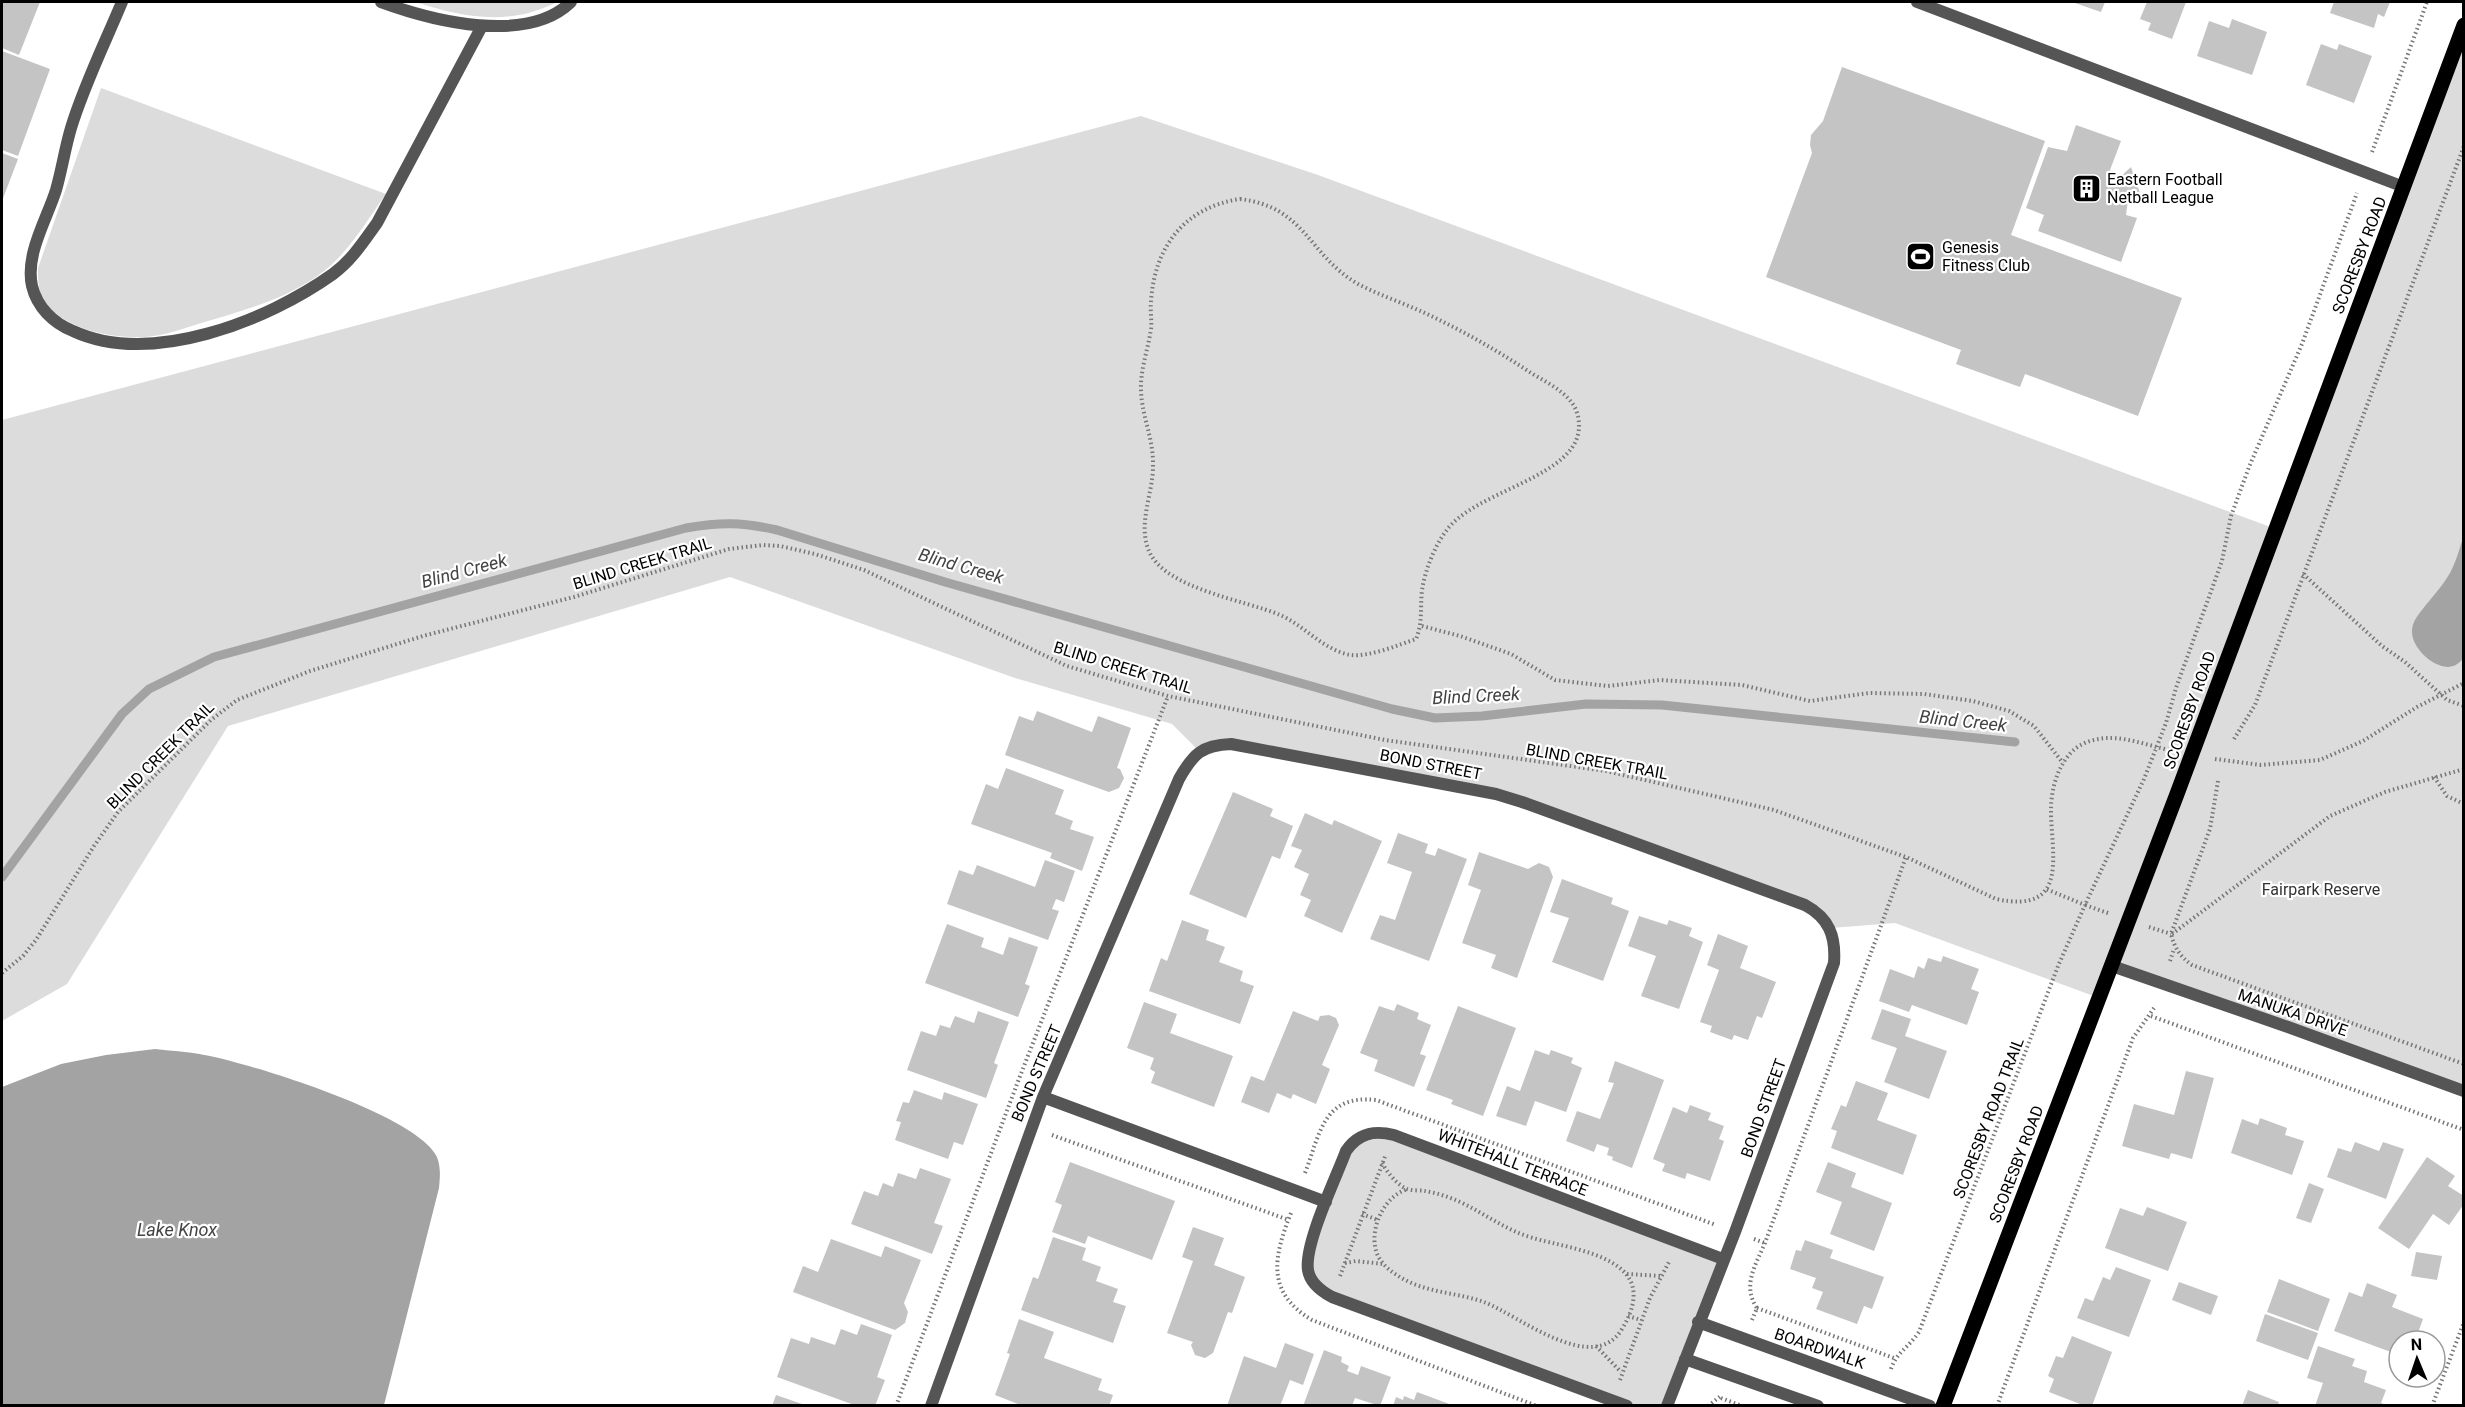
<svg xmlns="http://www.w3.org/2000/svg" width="2465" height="1407" viewBox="0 0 2465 1407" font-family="Roboto,sans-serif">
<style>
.green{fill:#dcdcdc}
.water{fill:#a3a3a3}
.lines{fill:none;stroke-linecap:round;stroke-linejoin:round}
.stream{stroke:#a3a3a3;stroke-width:9}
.building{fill:#c4c4c4}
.path{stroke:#777;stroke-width:4;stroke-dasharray:1.5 3;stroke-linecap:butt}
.lane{stroke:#555;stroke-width:12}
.street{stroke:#555;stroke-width:12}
.primary{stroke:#000;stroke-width:15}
.labels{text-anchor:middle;stroke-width:4.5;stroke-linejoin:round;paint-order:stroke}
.poi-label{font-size:16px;fill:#000;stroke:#fff;text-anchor:start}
.street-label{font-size:16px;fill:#000;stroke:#fff}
.park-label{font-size:16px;fill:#333;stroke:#fff}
.water-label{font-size:18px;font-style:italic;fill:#444;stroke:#fff}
</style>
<rect width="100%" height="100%" fill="#fff"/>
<path class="green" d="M416,2h141c-46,24 -94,16 -141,0z
M2463,27v1065l-351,-126 -13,32 -204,-75 -64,5 -6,-9 -303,-117 -267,-55 -56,4 -27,-27 -157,-46 -285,-101 -502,149 -161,258 -65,37v-601l1139,-304 177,59 958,354z
M101,88l285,106c-21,29 -39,62 -70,83 -35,24 -78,35 -118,47 -16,5 -35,12 -53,13 -34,1 -76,-6 -100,-34 -7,-10 -7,-24 -7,-35z
M1375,1132l348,127 -56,147 -40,-1 -295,-108 -24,-31 38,-115z"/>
<path class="water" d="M2463,538v120c-15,24 -52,-6 -51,-27 0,-8 5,-15 10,-21 9,-12 20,-23 28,-37 6,-11 9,-23 13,-35z
M155,1049c18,2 37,3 55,7 47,10 207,59 227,101 4,11 3,20 2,31l-55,217h-382v-318l59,-23 45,-9z"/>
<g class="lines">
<path class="stream" d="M2,877l120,-163 27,-25 65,-32 472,-129c35,-6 55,-6 91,2l168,52 447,127 43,9 47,-2 104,-12 76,1 353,37"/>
</g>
<path class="building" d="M2,2h38l-21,53 -17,-7z
M2072,2h33l-4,10z
M2147,2h39l-14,37 -24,-9 3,-7 -11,-4z
M2334,2h56l-6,15 -6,-3 -4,14 -44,-15z
M2232,19l35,13 -15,43 -55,-19 12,-35 20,7z
M2321,44l16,6 2,-6 33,12 -18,47 -48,-18z
M2,51l48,18 -32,87 -16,-6z
M1842,67l203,74 -34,94 171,63 -44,118 -113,-42 -5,13 -64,-23 5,-14 -195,-73 46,-124 -2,-8 1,-10 12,-14z
M2076,125l45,16 -11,29 9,8 12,-11 11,32 -14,1 -2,15 11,3 -16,44 -83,-31 6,-16 -18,-7 22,-61 19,4z
M2,153l16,6 -16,42z
M1037,711l55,21 6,-16 33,12 -14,40 3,1 4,9 -5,10 -10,4 -104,-37 14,-39 14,5z
M1006,768l58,22 -9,24 18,7 -3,8 24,8 -12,34 -32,-13 2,-5 -81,-29 15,-40 12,5z
M1233,792l40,17 -3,7 23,10 -13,33 -8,-3 -26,62 -57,-24z
M1305,813l27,12 2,-5 48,21 -40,92 -38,-17 7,-16 -11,-5 9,-21 -15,-7 8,-17 -11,-4z
M1398,833l30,11 -3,9 10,3 3,-8 29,11 -38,102 -59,-22 10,-24 15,5 17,-48 -25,-9z
M1479,852l49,17 11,-6 10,4 4,10 -36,101 -26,-10 5,-13 -34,-12 19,-53 -13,-5z
M1045,860l30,11 -11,31 -8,-3 -4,10 7,2 -11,29 -101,-36 12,-34 14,5 4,-10 58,22z
M1562,879l51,19 -2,6 18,7 -26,70 -51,-19 17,-44 -19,-6z
M1639,916l28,9 2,-5 23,8 -3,8 14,6 -24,67 -38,-13 15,-40 -28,-10z
M1182,920l27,10 -3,10 19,7 -6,15 24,9 -3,10 14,5 -14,38 -91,-33 12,-33 6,3z
M947,924l37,14 -3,9 22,8 6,-18 29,10 -13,37 5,2 -12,31 -93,-34z
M1718,934l30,12 -8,22 36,14 -14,36 -5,-2 -9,24 -14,-5 -2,5 -22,-8 2,-6 -12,-4 19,-52 -12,-5z
M1943,956l36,13 -8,20 8,3 -12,33 -55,-20 -3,7 -30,-11 11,-32 24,9 4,-12 6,3 4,-11 13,4z
M1144,1002l33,12 -7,19 63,23 -19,51 -63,-24 4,-11 -5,-3 4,-11 -27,-10z
M1397,1004l22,9 -2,6 14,6 -11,29 6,2 -12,31 -40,-16 4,-11 -18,-7 19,-47 15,5z
M1458,1006l58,22 -33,88 -32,-12 2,-4 -27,-10z
M1882,1009l29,10 -6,17 42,15 -18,48 -45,-17 13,-34 -26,-9z
M978,1011l31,11 -15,41 4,2 -12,33 -79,-28 14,-39 15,5 4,-11 10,3 5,-12 19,7z
M1293,1011l25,10 2,-5 9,-1 7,3 3,7 -17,40 8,4 -14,35 -23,-10 -2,5 -14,-6 -8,20 -28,-11 10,-26 13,5z
M1535,1050l14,5 2,-5 22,8 -2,5 11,5 -16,44 -31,-11 -9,25 -30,-10 11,-30 13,5z
M1615,1061l49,19 -32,88 -20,-8 1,-3 -6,-2 2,-7 -12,-4 -3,8 -28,-11 11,-30 23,8 14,-36 -6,-1z
M2186,1071l28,7 -22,81 -21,-6 -2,6 -47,-13 12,-42 40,11z
M1856,1081l32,12 -11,27 40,15 -14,40 -72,-27 6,-17 -6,-2 10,-24 5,2z
M914,1090l28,10 2,-8 34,12 -15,41 -9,-3 -6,17 -53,-19 6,-18 -5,-1 7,-19 6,1z
M1690,1105l21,8 -3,7 16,6 -5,13 5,2 -14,40 -23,-8 -2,6 -23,-8 3,-7 -12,-5 20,-52 14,6z
M2260,1118l27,10 -2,7 19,6 -12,34 -61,-22 11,-34 16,6z
M2355,1142l24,9 4,-9 21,7 -18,50 -59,-22 11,-29 13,4z
M2427,1157l28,19 -7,10 16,10v8l-15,21 -16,-11 -24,35 -31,-21z
M1070,1162l105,39 -23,59 -64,-24 -3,8 -33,-12 10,-27 -7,-3z
M1828,1162l28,11 -5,14 41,16 -18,48 -44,-17 12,-32 -26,-10z
M920,1168l31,11 -17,44 9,3 -11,28 -81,-30 13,-33 14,5 5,-13 10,4 5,-14 18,6z
M2309,1183l15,6 -13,34 -15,-5z
M2147,1207l40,15 -19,49 -63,-23 15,-40 23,8z
M1193,1227l31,11 -10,27 31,12 -13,36 -4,-1 -15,41 -8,5 -10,-3 -4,-10 2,-3 -26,-9 26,-72 -11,-4z
M1053,1237l33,11 -4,12 19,7 -5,14 22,8 -5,13 13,4 -13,37 -92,-33 12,-33 5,2z
M831,1239l50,18 4,-11 36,14 -17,43 4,9 -3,11 -10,7 -102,-38 10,-26 15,6z
M1805,1240l28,10 -3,8 54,19 -12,32 -8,-3 -7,18 -41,-15 7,-17 -11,-4 4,-10 -26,-9 6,-19 5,1z
M2416,1252l26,4 -5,24 -26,-4z
M2116,1267l35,13 -22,57 -52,-19 8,-20 8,3 10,-24 7,3z
M2279,1279l51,20 -12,32 -51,-19z
M2179,1282l39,14 -7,19 -39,-15z
M2367,1283l30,12 -5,12 31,12 -8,22h-16v14l-65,-24 15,-39 13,5z
M2265,1314l53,19 -10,27 -52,-19z
M1019,1319l35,13 -10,26 58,21 -4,11 15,5 -4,11h-86l-28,-11 15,-41 -3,-1z
M861,1324l31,11 -15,42 8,3 -10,26h-18l-80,-29 14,-39 18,6 2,-7 24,8 6,-16 16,6z
M2072,1336l40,16 -20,54h-7l-36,-14 5,-13 -6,-3 8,-20 7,2z
M1285,1343l29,11 -11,31 -13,-5 -10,26h-53l17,-50 32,12z
M2318,1346l37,13 -3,7 15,5 -3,11 22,8 -5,13 8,3h-74l8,-23 -16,-5z
M1324,1350l18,7 -1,5 8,4 -2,5 11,4 3,-9 30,11 -11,29 -25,-8 -3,8h-49z
M2248,1390l31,12 -1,4h-36z
M1417,1392l35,13v1h-59l3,-9 7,3 1,-4 10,4z
M776,1395l29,10v1h-33z"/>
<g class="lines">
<path class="path" d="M2372,152l55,-150
M1240,199c66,8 68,56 118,85 21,11 45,19 67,29 36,17 70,36 103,58 14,9 34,18 44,32 7,9 9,24 5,35 -15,42 -104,55 -131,93 -12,16 -21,40 -24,59 -2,18 1,32 -6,49 -17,6 -47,18 -65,16 -27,-4 -47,-30 -71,-40 -35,-15 -115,-26 -131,-64 -12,-28 5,-59 4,-88 0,-25 -11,-47 -12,-72 -1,-21 7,-41 10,-62 1,-9 -1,-18 0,-27 3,-55 34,-95 89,-103z
M2303,574l79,72 23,16 42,38 17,6
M1422,626l38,10 51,18 44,26 53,6 52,-6 82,5 68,16 59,-8 55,1 49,7 36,10 25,15 29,37
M2234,739l21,-34 209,-559
M2215,759l46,6 59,-5 43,-19 54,-34 47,-24
M2434,777l13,19 17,8
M2218,781l-8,48 -39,105c4,15 9,22 21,31l272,99
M2108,913l-23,-8 59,-126 22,-56 10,-35 46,-127 9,-45 18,-49 53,-123 55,-151
M2149,927l22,7
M2172,934l158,-118 55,-24 79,-23
M2170,961l4,-12
M2,973l21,-17 13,-16 58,-94 24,-34 93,-92 26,-20 73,-29 113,-35 151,-39 155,-48 34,-4 17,1 35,8 49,16 203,96 101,30 217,44 221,31 168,39 132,47 90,42c76,16 54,-47 55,-93 1,-18 6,-37 18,-51 9,-12 26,-17 41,-17 20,0 40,8 59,12
M2151,1016l313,114
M1052,1135l237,85
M1382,1163c6,10 14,21 25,26 6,2 13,1 18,2 12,2 24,6 35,11 26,12 45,28 73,36 45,13 132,20 89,91 -29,48 -104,-14 -138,-27 -28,-10 -61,-9 -87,-27 -7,-4 -15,-11 -19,-19 -11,-24 5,-60 30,-67
M1305,1173c15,-39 18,-79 71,-73l340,125
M1291,1213c-17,43 -26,79 21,107l225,86
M1362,1214l16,6
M1754,1239l11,4
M1345,1263l11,-2 28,3
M1627,1274l34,2
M1340,1276l46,-122
M1757,1308l137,50
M1628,1316l13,4
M1752,1320l5,-12c-15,-22 -2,-42 8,-65l141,-386
M1596,1346l25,26
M1891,1369c5,-16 19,-23 28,-37l139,-366 27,-61 -39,-16
M1620,1380l30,-82 20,-38
M1721,1398l21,8
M896,1406l121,-322 151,-388
M1708,1406l14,-11
M1997,1406l136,-368 21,-30
M2432,1406l32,-84"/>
<path class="lane" d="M122,2c-17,41 -38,83 -51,126 -6,20 -9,41 -15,62 -9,29 -31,64 -24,96 5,21 21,37 41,45 78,36 194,-10 260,-57 19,-14 31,-33 44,-51l105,-197
M381,2c52,19 146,43 190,0
M1917,2l487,185"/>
<path class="street" d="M2112,966l176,61 176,64
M1043,1097l283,105
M1698,1322l232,84
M1685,1359l133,47
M931,1406l112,-309 136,-318c14,-25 23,-34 52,-35l265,50 26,8 283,103c24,13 31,31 29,58l-99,269 -68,174
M1627,1406l-295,-109c-11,-6 -22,-14 -24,-27 -4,-26 28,-92 38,-119 12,-18 28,-21 48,-16l329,124"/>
<path class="primary" d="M1943,1406l234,-612 287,-769"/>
</g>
<defs>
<symbol id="building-square" viewBox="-11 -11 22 22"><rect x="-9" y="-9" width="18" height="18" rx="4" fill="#000" stroke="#fff"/><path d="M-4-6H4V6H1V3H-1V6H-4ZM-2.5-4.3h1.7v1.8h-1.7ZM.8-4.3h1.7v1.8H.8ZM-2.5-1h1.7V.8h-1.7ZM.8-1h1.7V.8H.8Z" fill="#fff"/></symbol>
<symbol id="stadium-square" viewBox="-11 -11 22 22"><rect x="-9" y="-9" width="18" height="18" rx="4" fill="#000" stroke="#fff"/><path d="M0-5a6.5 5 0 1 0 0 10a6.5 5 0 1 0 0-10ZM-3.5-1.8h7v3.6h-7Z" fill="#fff"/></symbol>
</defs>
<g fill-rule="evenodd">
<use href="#building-square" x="2070" y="172" width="33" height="33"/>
<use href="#stadium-square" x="1904" y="240" width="33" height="33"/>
</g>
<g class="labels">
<g class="poi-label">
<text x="2107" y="185">Eastern Football<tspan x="2107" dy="18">Netball League</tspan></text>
<text x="1942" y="253">Genesis<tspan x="1942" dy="18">Fitness Club</tspan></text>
</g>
<g class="street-label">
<text transform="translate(2359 255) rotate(-69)" y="6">SCORESBY ROAD</text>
<text transform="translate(642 563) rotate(-17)" y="6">BLIND CREEK TRAIL</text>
<text transform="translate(1123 667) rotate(17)" y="6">BLIND CREEK TRAIL</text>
<text transform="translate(2189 710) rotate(-70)" y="6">SCORESBY ROAD</text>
<text transform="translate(160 755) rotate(-45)" y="6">BLIND CREEK TRAIL</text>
<text transform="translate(1597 761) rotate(10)" y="6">BLIND CREEK TRAIL</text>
<text transform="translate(1431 764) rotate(11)" y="6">BOND STREET</text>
<text transform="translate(2293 1012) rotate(19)" y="6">MANUKA DRIVE</text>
<text transform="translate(1036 1073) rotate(-67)" y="6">BOND STREET</text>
<text transform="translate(1763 1108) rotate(-70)" y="6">BOND STREET</text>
<text transform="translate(1988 1118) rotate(-69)" y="6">SCORESBY ROAD TRAIL</text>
<text transform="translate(1513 1162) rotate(21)" y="6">WHITEHALL TERRACE</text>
<text transform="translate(2016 1164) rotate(-69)" y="6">SCORESBY ROAD</text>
<text transform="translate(1820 1348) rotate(19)" y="6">BOARDWALK</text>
</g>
<g class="park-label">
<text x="2321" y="895">Fairpark Reserve</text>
</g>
<g class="water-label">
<text transform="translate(961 566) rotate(16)" y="6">Blind Creek</text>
<text transform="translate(464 571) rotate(-15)" y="6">Blind Creek</text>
<text transform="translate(1476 696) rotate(-3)" y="6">Blind Creek</text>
<text transform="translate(1963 721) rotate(6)" y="6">Blind Creek</text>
<text x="177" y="1236">Lake Knox</text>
</g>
</g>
<rect width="2465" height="1407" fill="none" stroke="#000000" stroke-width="6"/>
<g transform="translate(2417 1359) rotate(358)"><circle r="28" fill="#ffffff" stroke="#999999" stroke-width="1.5"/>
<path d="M0-4.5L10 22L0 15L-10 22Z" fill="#000000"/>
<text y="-9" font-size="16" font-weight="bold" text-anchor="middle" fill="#000000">N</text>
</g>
</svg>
